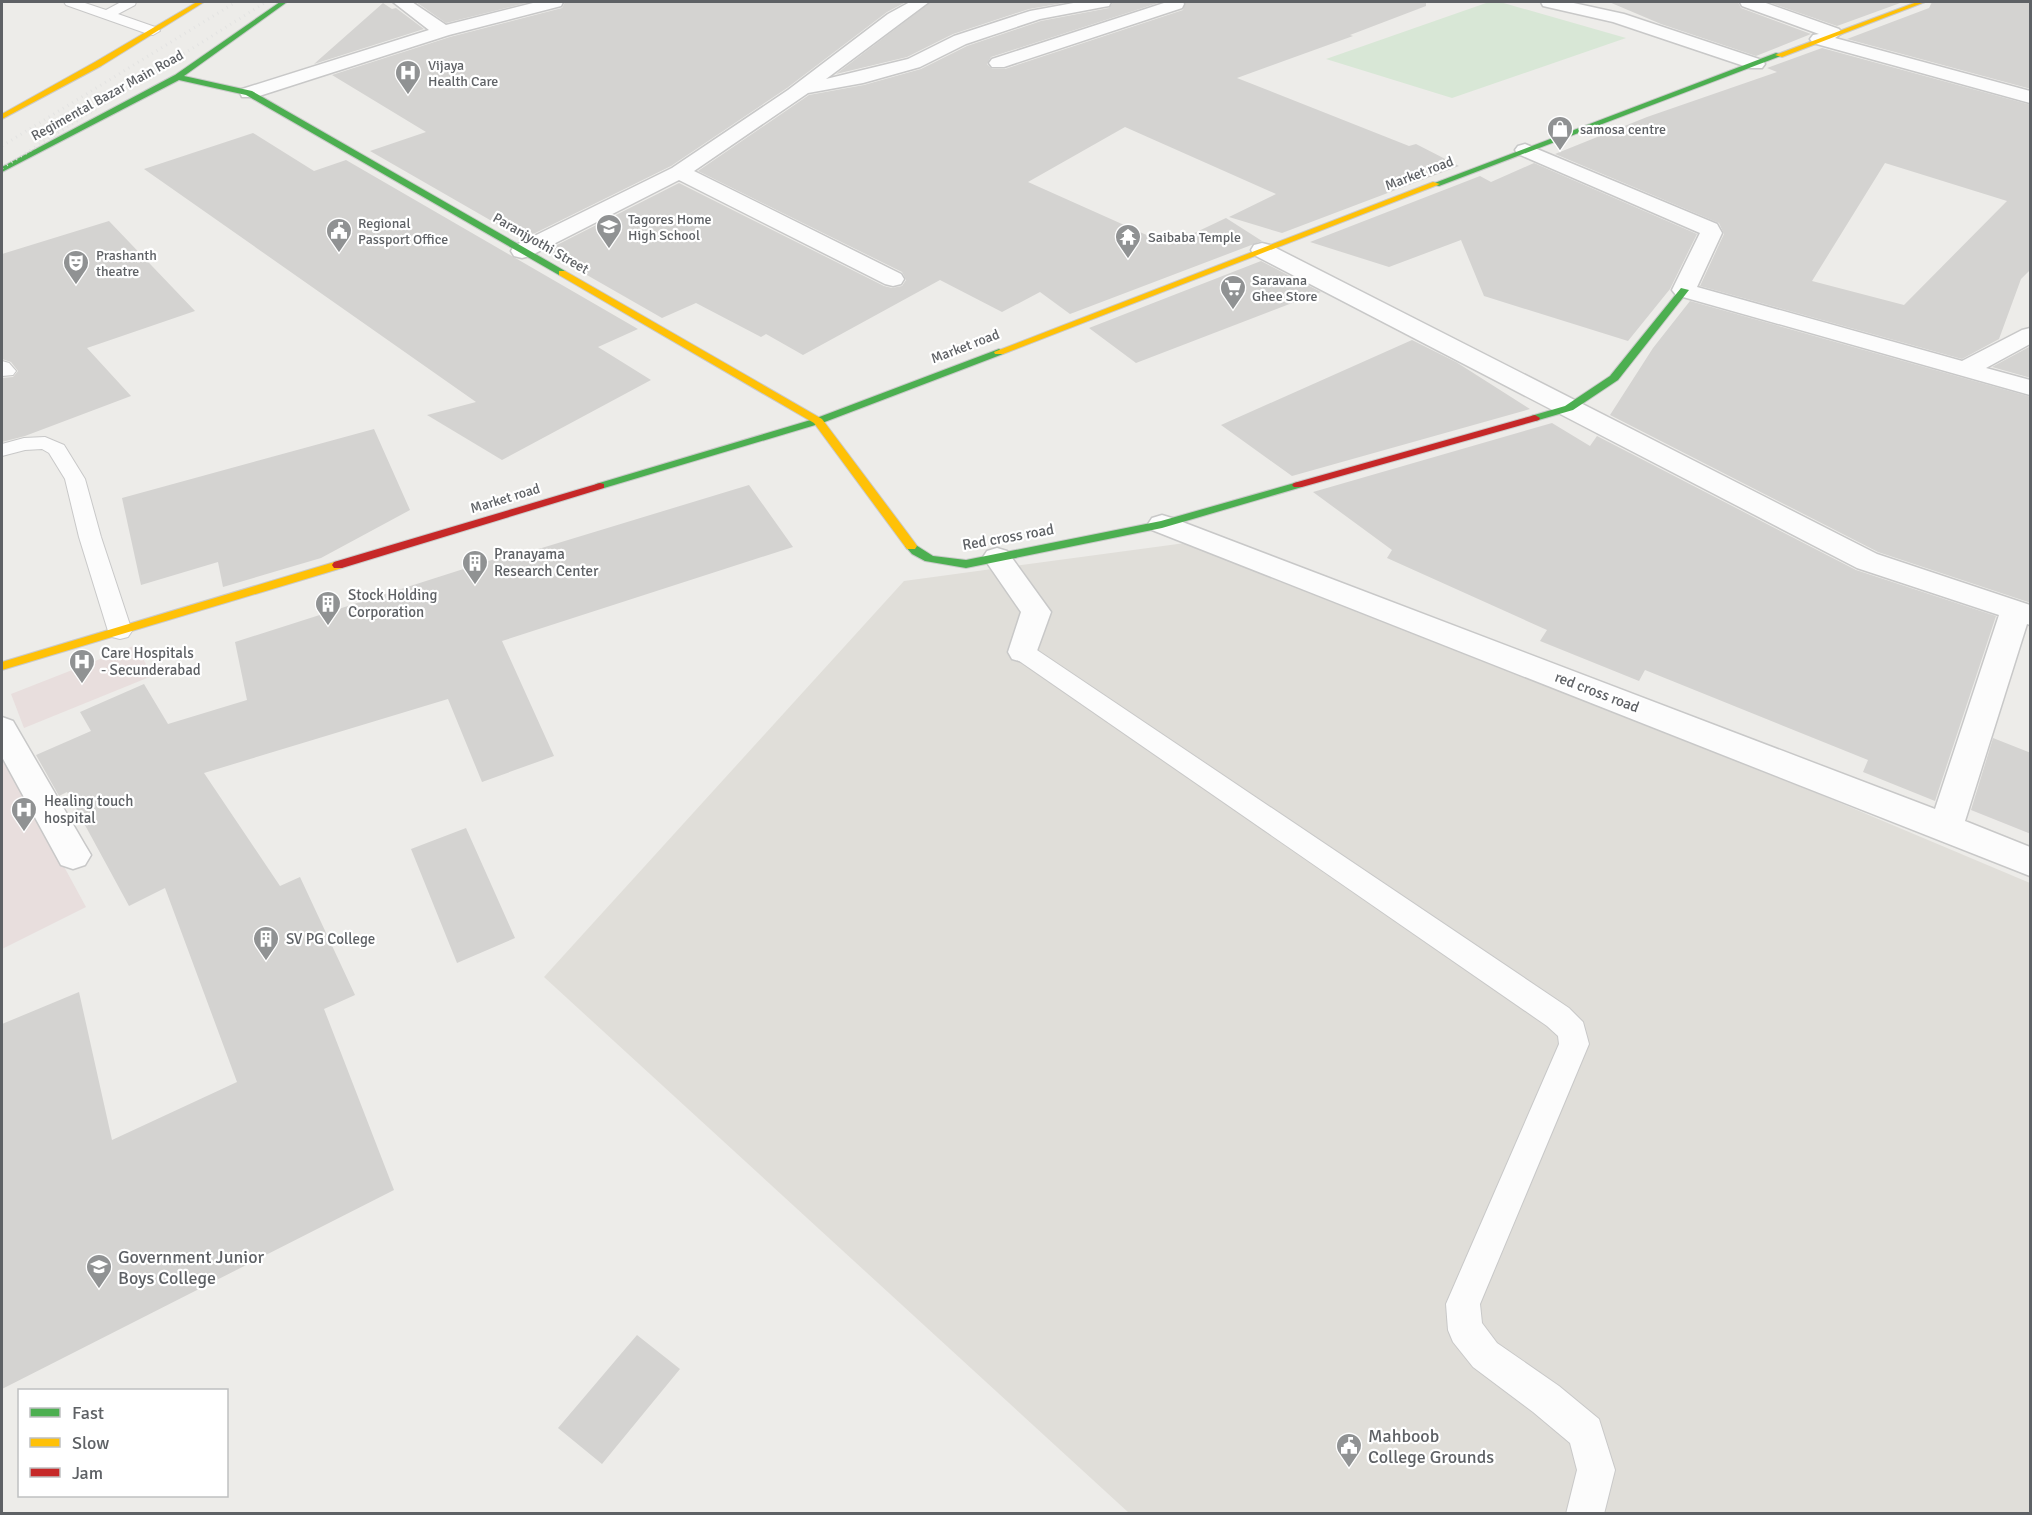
<svg xmlns="http://www.w3.org/2000/svg" width="2032" height="1515" viewBox="0 0 2032 1515" font-family="Signika,sans-serif">
<style>
.education{fill:#e0ded9}
.medical{fill:#e8dedd}
.green{fill:#d8e7d6}
.building{fill:#d4d3d1;fill-rule:evenodd}
.lines{fill:none;stroke-linecap:round;stroke-linejoin:round}
.lane-casing{stroke:#c8c8c8;stroke-width:2}
.street-casing{stroke:#c8c8c8;stroke-width:3}
.fast-casing{stroke:#cacaca;stroke-width:2}
.slow-casing{stroke:#cacaca;stroke-width:2}
.jam-casing{stroke:#cacaca;stroke-width:2}
.lane{fill:#fcfcfc;fill-rule:evenodd}
.street{fill:#fcfcfc;fill-rule:evenodd}
.fast{fill:#4caf50;fill-rule:evenodd}
.slow{fill:#ffc107;fill-rule:evenodd}
.jam{fill:#c62828;fill-rule:evenodd}
.rail{stroke:#e3e3e2;stroke-width:3;stroke-dasharray:1 4.5;stroke-linecap:butt}
.labels{text-anchor:middle;stroke-width:4.5;stroke-linejoin:round;paint-order:stroke}
.far-poi-label{font-size:14px;fill:#5e6165;stroke:#fff;text-anchor:start}
.far-street-label{font-size:14px;fill:#5e6165;stroke:#fff}
.street-label{font-size:15px;fill:#5e6165;stroke:#fff}
.poi-label{font-size:15px;fill:#5e6165;stroke:#fff;text-anchor:start}
.near-poi-label{font-size:18px;fill:#5e6165;stroke:#fff;text-anchor:start}
</style>
<rect width="100%" height="100%" fill="#edece9"/>
<path class="education" d="M1215,539l815,344v630h-901l-585,-536 360,-396z"/>
<path class="medical" d="M136,645l16,31 -128,52 -13,-34z
M5,758l81,149 -84,42v-189z"/>
<path class="green" d="M1489,2h11l126,36 -174,60 -126,-39z"/>
<path class="building" d="M416,2h114l-84,21z
M565,2h341l-19,10 -100,76 -116,78 -148,73 -153,-88 56,-19 -94,-57 118,-38 112,-29z
M931,2h138l-40,7 -76,25 -46,23 -71,17z
M1113,2h48l-170,55 -4,7 5,5h13l178,-59 2,-8h241v4l-76,29 3,1 -116,42 172,68 7,-2 43,22 -177,67 -53,-16 47,-23 -151,-67 -97,55 141,63 57,-27 36,23 -192,73 -30,-22 -38,20 -62,-32 -137,75 -37,-21 -5,3 -65,-34 -34,15 -117,-67 134,-68 205,103 8,2 10,-2 4,-6 -4,-8 -204,-101 111,-76 55,-10 57,-16 46,-23 74,-25 68,-13z
M1609,2h129l3,6 70,26 -55,22 -95,-32z
M1768,2h135l-66,24z
M1932,2h99v87l-184,-50 82,-31z
M383,3l9,6 4,-1 28,21 -110,35z
M1822,48l209,57v164l-10,10 -22,60 -37,20 -262,-73 24,-52 -5,-11 -164,-69 92,-37 130,-45 -10,-4zM1885,163l122,38 -103,104 -92,-24z
M253,133l61,38 32,-11 292,169 -40,18 53,33 -149,80 -75,-45 49,-13 -332,-233z
M1534,163l163,71 -27,55 -42,52 -144,-45 -23,-56 -72,27 -79,-25 170,-66 11,6z
M109,221l86,90 -108,37 44,48 -106,40 -23,6v-64l11,-1 5,-6 -7,-9 -9,-3v-105z
M1261,261l60,31 -185,71 -47,-35z
M1690,301l341,96v206l-153,-51 -268,-137 43,-67z
M1412,340l44,22 74,47 -238,67 -71,-51z
M2029,347l2,1v30l-39,-11z
M1552,423l38,23 7,-10 259,134 140,46 -61,185 -72,-29 5,-12 -223,-90 -6,11 -99,-40 7,-11 -160,-72 5,-8 -79,-58z
M374,429l36,81 -89,48 -98,29 -5,-25 -77,23 -19,-87z
M749,485l44,62 -291,94 52,115 -72,26 -34,-83 -244,74 76,113 20,-9 55,118 -31,14 70,181 -392,199v-365l77,-32 33,148 125,-58 -72,-194 -36,18 -62,-114 -8,4 -23,-41 55,-24 -11,-19 64,-28 24,40 79,-24 -12,-58 266,-85 1,3z
M1993,738l38,15v81l-60,-24z
M466,828l49,110 -58,25 -46,-114z
M637,1335l43,34 -78,95 -44,-36z"/>
<g class="lines">
<defs>
<path id="lane" d="M64,2h18l24,8 15,-8h15l-1,3 -17,9 40,14 2,3 -7,4 -5,-1 -82,-29z
M2,361l7,2 7,8 -3,4 -11,1z
M45,437l19,8 21,34 16,58 31,94 -4,6 -8,2 -8,-2 -4,-6 -29,-94 -14,-58 -16,-26 -7,-4 -17,1 -23,6v-12l22,-6z
M1023,644l8,2 538,362 14,14 6,22 -109,260 2,19 15,20 62,43 40,33 16,51 -11,44h-38l11,-44 -7,-27 -37,-31 -60,-45 -20,-25 -5,-12 -2,-26 113,-260 -1,-8 -11,-10 -532,-368 -4,-6 4,-6z"/>
<path id="street" d="M393,2h19l34,23 91,-23h26l-2,4 -112,29 -193,62h-14l-2,-4 2,-4 187,-59z
M910,2h19l-103,77 82,-20 46,-23 76,-25 49,-9h32l-2,4 -6,1 -63,12 -74,25 -46,23 -57,16 -55,10 -114,78 207,103 3,5 -3,5 -8,2 -8,-2 -206,-104 -149,76 -8,2 -8,-2 -3,-5 3,-5 158,-78 116,-78 100,-76z
M1167,2h16l1,2 -2,4 -178,59h-12l-3,-4 3,-4z
M1541,2h28l55,12 138,46 3,4 -3,4h-12l-137,-46 -70,-16z
M1740,2h23l76,27 3,4 -7,5 195,53v12l-217,-60 -3,-4 3,-4 6,-1 -77,-28z
M1525,144l192,80 5,9 -25,54 265,74 60,-31 8,-2v16l-44,24 44,12v15l-354,-100 -4,-5 28,-57 -182,-79 -3,-4 3,-4z
M1262,243l8,2 607,309 153,51v20l-3,-1 -62,197 65,26v29l-878,-346 -4,-6 4,-6 10,-3 10,3 763,291 64,-194 -142,-47 -603,-313 -3,-5 3,-5z
M997,548l10,3 44,61 -17,47 -11,3 -11,-3 -4,-7 13,-40 -38,-55 4,-6z
M2,717l11,4 72,124 6,10 -6,10 -12,4 -12,-4 -59,-108z"/>
<path id="fast" d="M280,2h7l-103,74 68,15 313,180v4h-6l-313,-180 -67,-15 -177,92v-5l173,-92z
M1776,53l7,2 -344,131 -7,-2z
M1681,288l8,2 -71,90 -45,30 -38,11 -4,-1v-4l34,-10 45,-30z
M999,349l5,3 -1,2 -181,69 -218,65h-8l-2,-2 2,-2 218,-65z
M1298,482l4,1v4l-140,41 -196,40 -41,-7 -13,-7 -7,-8 6,-4 22,14 33,4 195,-39z"/>
<path id="slow" d="M197,2h7l-103,64 -99,53v-5l93,-52z
M1917,2h8l-143,55 -7,-2z
M1433,182l7,2 -437,170h-8l-1,-2z
M559,271h6l257,148 93,124 2,3 -2,3h-8l-93,-126 -255,-148z
M338,561l4,1 2,3 -2,3 -340,102v-8z"/>
<path id="jam" d="M1535,415l5,3 -1,2 -237,67h-8l-2,-2 2,-2z
M600,483l4,1v4l-262,80h-8l-2,-3 2,-3z"/>
</defs>
<use href="#lane" class="lane-casing"/>
<use href="#street" class="street-casing"/>
<use href="#fast" class="fast-casing"/>
<use href="#slow" class="slow-casing"/>
<use href="#jam" class="jam-casing"/>
<use href="#lane" class="lane"/>
<use href="#street" class="street"/>
<use href="#fast" class="fast"/>
<use href="#slow" class="slow"/>
<use href="#jam" class="jam"/>
<path class="rail" d="M2,146l234,-144
M2,168l264,-166"/>
</g>
<defs>
<symbol id="hospital-pin" viewBox="-11 -11 22 30"><path d="M0 17L-7.5 6A9.5 9.5 0 1 1 7.5 6Z" fill="#909293" stroke="#fff"/><path d="M-5-5h3v3.5h4V-5h3V5h-3V1.5h-4V5h-3Z" fill="#fff"/></symbol>
<symbol id="shop-pin" viewBox="-11 -11 22 30"><path d="M0 17L-7.5 6A9.5 9.5 0 1 1 7.5 6Z" fill="#909293" stroke="#fff"/><path d="M-5-2.5h2.3a2.7 3.5 0 0 1 5.4 0H5L5.5 6h-11ZM-1.5-2.5h3a1.5 2.3 0 0 0-3 0Z" fill="#fff"/></symbol>
<symbol id="school-pin" viewBox="-11 -11 22 30"><path d="M0 17L-7.5 6A9.5 9.5 0 1 1 7.5 6Z" fill="#909293" stroke="#fff"/><path d="M0-5L7-2L0 1L-7-2ZM-4 1L0 2.5L4 1V4Q0 6-4 4Z" fill="#fff"/></symbol>
<symbol id="civic-pin" viewBox="-11 -11 22 30"><path d="M0 17L-7.5 6A9.5 9.5 0 1 1 7.5 6Z" fill="#909293" stroke="#fff"/><path d="M-.6-6.5H3V-4.5H.6V-3L4-1V1h2V6H-6V1h2V-1L-.6-3ZM-1.2 2.5V6h2.4V2.5Z" fill="#fff"/></symbol>
<symbol id="temple-pin" viewBox="-11 -11 22 30"><path d="M0 17L-7.5 6A9.5 9.5 0 1 1 7.5 6Z" fill="#909293" stroke="#fff"/><path d="M0-6L5-2H3V0L6.5 2.5H4V6H1.5V3h-3V6H-4V2.5H-6.5L-3 0V-2H-5Z" fill="#fff"/></symbol>
<symbol id="theatre-pin" viewBox="-11 -11 22 30"><path d="M0 17L-7.5 6A9.5 9.5 0 1 1 7.5 6Z" fill="#909293" stroke="#fff"/><path d="M-5-5.5Q0-4 5-5.5V0Q5 5 0 6Q-5 5-5 0ZM-3.3-2.5H-1v1.5H-3.3ZM1-2.5H3.3v1.5H1ZM-2.8 1Q0 5.5 2.8 1Z" fill="#fff"/></symbol>
<symbol id="supermarket-pin" viewBox="-11 -11 22 30"><path d="M0 17L-7.5 6A9.5 9.5 0 1 1 7.5 6Z" fill="#909293" stroke="#fff"/><path d="M-6-5.5h2.5l.6 2H6L4.5 2H-2.5L-4.4-4H-6ZM-1.5 3.2a1.3 1.3 0 1 0 .1 0ZM3 3.2a1.3 1.3 0 1 0 .1 0Z" fill="#fff"/></symbol>
<symbol id="building-pin" viewBox="-11 -11 22 30"><path d="M0 17L-7.5 6A9.5 9.5 0 1 1 7.5 6Z" fill="#909293" stroke="#fff"/><path d="M-4-6H4V6H1V3H-1V6H-4ZM-2.5-4.3h1.7v1.8h-1.7ZM.8-4.3h1.7v1.8H.8ZM-2.5-1h1.7V.8h-1.7ZM.8-1h1.7V.8H.8Z" fill="#fff"/></symbol>
<symbol id="university-pin" viewBox="-11 -11 22 30"><path d="M0 17L-7.5 6A9.5 9.5 0 1 1 7.5 6Z" fill="#909293" stroke="#fff"/><path d="M0-5L7-2L0 1L-7-2ZM-4 1L0 2.5L4 1V4Q0 6-4 4Z" fill="#fff"/></symbol>
</defs>
<g fill-rule="evenodd">
<use href="#hospital-pin" x="393" y="58" width="30" height="40"/>
<use href="#shop-pin" x="1545" y="114" width="30" height="40"/>
<use href="#school-pin" x="594" y="212" width="30" height="40"/>
<use href="#civic-pin" x="324" y="216" width="30" height="40"/>
<use href="#temple-pin" x="1113" y="222" width="30" height="40"/>
<use href="#theatre-pin" x="61" y="248" width="30" height="40"/>
<use href="#supermarket-pin" x="1218" y="273" width="30" height="40"/>
<use href="#building-pin" x="460" y="548" width="30" height="40"/>
<use href="#building-pin" x="313" y="589" width="30" height="40"/>
<use href="#hospital-pin" x="67" y="647" width="30" height="40"/>
<use href="#hospital-pin" x="9" y="795" width="30" height="40"/>
<use href="#building-pin" x="251" y="924" width="30" height="40"/>
<use href="#university-pin" x="84" y="1252" width="30" height="40"/>
<use href="#civic-pin" x="1334" y="1431" width="30" height="40"/>
</g>
<g class="labels">
<g class="far-poi-label">
<text x="428" y="70">Vijaya<tspan x="428" dy="16">Health Care</tspan></text>
<text x="1580" y="134">samosa centre</text>
<text x="628" y="224">Tagores Home<tspan x="628" dy="16">High School</tspan></text>
<text x="358" y="228">Regional<tspan x="358" dy="16">Passport Office</tspan></text>
<text x="1148" y="242">Saibaba Temple</text>
<text x="96" y="260">Prashanth<tspan x="96" dy="16">theatre</tspan></text>
<text x="1252" y="285">Saravana<tspan x="1252" dy="16">Ghee Store</tspan></text>
</g>
<g class="far-street-label">
<text transform="translate(107 95) rotate(-29)" y="5">Regimental Bazar Main Road</text>
<text transform="translate(1419 173) rotate(-21)" y="5">Market road</text>
<text transform="translate(541 243) rotate(30)" y="5">Paranjyothi Street</text>
<text transform="translate(965 346) rotate(-21)" y="5">Market road</text>
<text transform="translate(505 498) rotate(-17)" y="5">Market road</text>
</g>
<g class="street-label">
<text transform="translate(1008 537) rotate(-10)" y="5">Red cross road</text>
<text transform="translate(1597 692) rotate(21)" y="5">red cross road</text>
</g>
<g class="poi-label">
<text x="494" y="559">Pranayama<tspan x="494" dy="17">Research Center</tspan></text>
<text x="348" y="600">Stock Holding<tspan x="348" dy="17">Corporation</tspan></text>
<text x="101" y="658">Care Hospitals<tspan x="101" dy="17">- Secunderabad</tspan></text>
<text x="44" y="806">Healing touch<tspan x="44" dy="17">hospital</tspan></text>
<text x="286" y="944">SV PG College</text>
</g>
<g class="near-poi-label">
<text x="118" y="1263">Government Junior<tspan x="118" dy="21">Boys College</tspan></text>
<text x="1368" y="1442">Mahboob<tspan x="1368" dy="21">College Grounds</tspan></text>
</g>
</g>
<rect width="2032" height="1515" fill="none" stroke="#5e6165" stroke-width="6"/>
<rect x="18" y="1389" width="210" height="108" fill="#ffffff" stroke="#bfc0c1" stroke-width="1.5"/>
<rect x="30" y="1408" width="30" height="9" fill="#4caf50" stroke="#bfc0c1" stroke-width="1.5"/>
<text x="72" y="1419" font-size="18" fill="#5e6165">Fast</text>
<rect x="30" y="1438" width="30" height="9" fill="#ffc107" stroke="#bfc0c1" stroke-width="1.5"/>
<text x="72" y="1449" font-size="18" fill="#5e6165">Slow</text>
<rect x="30" y="1468" width="30" height="9" fill="#c62828" stroke="#bfc0c1" stroke-width="1.5"/>
<text x="72" y="1479" font-size="18" fill="#5e6165">Jam</text>
</svg>
